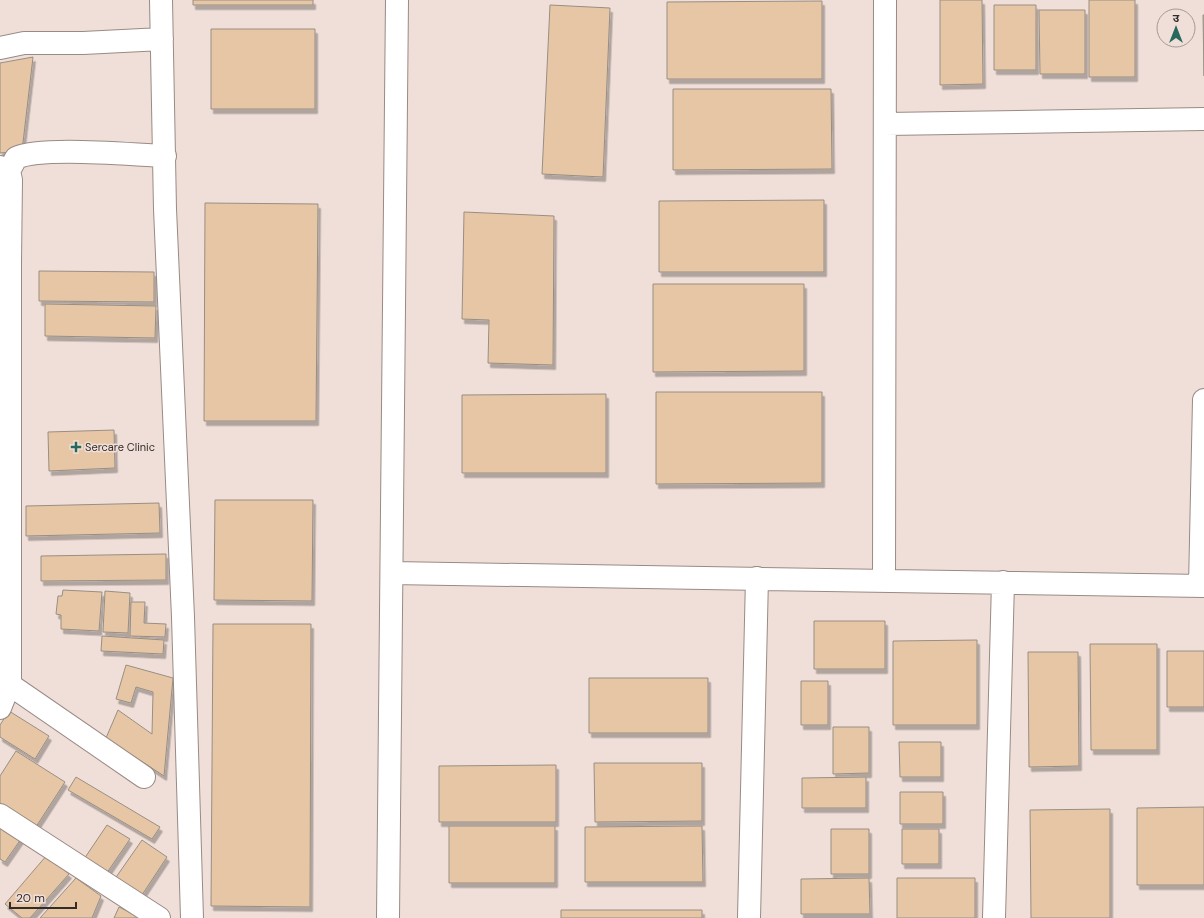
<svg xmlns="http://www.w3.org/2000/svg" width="1204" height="918" viewBox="0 0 1204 918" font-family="'DM Sans','Noto Sans Devanagari',sans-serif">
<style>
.building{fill:#e6c6a5;stroke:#988e83;filter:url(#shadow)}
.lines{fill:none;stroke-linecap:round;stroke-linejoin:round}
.minor-casing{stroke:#998a84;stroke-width:24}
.minor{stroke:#fff;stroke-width:22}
.poi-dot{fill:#276a5b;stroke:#f0dfd9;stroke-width:1.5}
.labels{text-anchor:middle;stroke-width:3;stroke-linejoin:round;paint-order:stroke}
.poi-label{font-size:11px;fill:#332d2a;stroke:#f0dfd9;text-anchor:start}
</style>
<defs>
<filter id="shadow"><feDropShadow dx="2.5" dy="4.5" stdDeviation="0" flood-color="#0004"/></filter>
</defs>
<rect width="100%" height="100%" fill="#f0dfd9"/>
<path class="building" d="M193,0h120v5h-120z
M940,0h42l1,84 -43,1z
M1089,0h46v77h-46z
M822,1v78h-155v-77z
M550,5l60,3 -7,169 -61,-3z
M994,5h42v65h-42z
M1039,10h46v64h-45z
M1203,15h1v61z
M211,29h104v80h-104z
M33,57l-11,94 -22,2v-90z
M673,89h158l1,80 -159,1z
M824,200v72h-165v-71z
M205,203l113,1 -2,217h-112z
M464,212l90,4 -1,149 -65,-2 1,-43 -27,-1z
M39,271l115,1v30l-115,-1z
M653,284h151v87l-151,1z
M45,304l111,2 -1,32 -110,-2z
M656,392h166v91l-166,1z
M606,394v79h-144v-78z
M114,430l1,38 -66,3 -1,-39z
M215,500h98l-1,101 -98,-1z
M159,503l1,30 -134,3v-30z
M166,554v26l-125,1v-25z
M63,590l39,2 -3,39 -38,-2v-14l-5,-1 2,-18h4z
M105,591l25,2 -2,40 -25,-1z
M131,602h14l-1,21 22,1 -1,13 -35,-1z
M814,621h71v48h-71z
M213,624h98l-1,283 -99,-1z
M102,636l62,4 -1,14 -62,-3z
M977,640v85h-84v-84z
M1090,644h67v106h-66z
M1167,651h37v56h-37z
M1028,652h50l1,114 -50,1z
M126,665l47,13 -9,98 -58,-38 12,-28 34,24 1,-42 -17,-5 -5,16 -15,-4z
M589,678h119v55h-119z
M801,681h27v44h-27z
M9,711l40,25 -14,23 -35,-22v-12z
M833,727h36v46l-36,1z
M899,742h42v35h-41z
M16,751l49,31 -33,51 -32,-21v-36z
M594,763h108v58l-107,1z
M556,765v57h-117v-56z
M76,777l84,50 -8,12 -84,-49z
M866,777v31h-64v-30z
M900,792h43v32h-43z
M1204,807v78h-67v-77z
M1110,809v109h-79l-1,-108z
M0,820l23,16 -18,26 -5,-3z
M107,825l23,14 -28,41 -22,-15z
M449,826h106v57h-106z
M702,826l1,56h-118v-55z
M831,829h38v45h-38z
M902,829h37v35h-37z
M142,840l25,17 -29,44 -26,-18z
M47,855l22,19 -39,44h-8l-17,-14z
M76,878l25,18 -9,22h-52z
M869,878l1,36h-69v-35z
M897,878h78v40h-78z
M119,907l22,11h-27z
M561,910h141v8h-141z"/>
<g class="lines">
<defs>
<path id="minor" d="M161,0l4,209 18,408 9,301
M0,48l24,-5h59l79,-4
M886,124l318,-5
M0,167l9,4 2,9 -1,82v421l-10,25
M9,171l7,-13c26,-12 116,-3 149,-2
M392,573l812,13
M884,581l1,-581
M1200,586l4,-186
M0,678l144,99
M0,815l159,103
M388,918l9,-918
M749,918l8,-340
M994,918l9,-336"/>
</defs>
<use href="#minor" class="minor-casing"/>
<use href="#minor" class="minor"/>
</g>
<path class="poi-dot" d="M74 441h4v4h4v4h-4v4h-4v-4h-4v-4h4z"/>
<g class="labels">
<g class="poi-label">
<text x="85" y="451">Sercare Clinic</text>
</g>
</g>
<g transform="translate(1176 28)"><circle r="19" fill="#f0dfd9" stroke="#a49893"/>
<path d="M0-3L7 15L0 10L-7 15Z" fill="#276a5b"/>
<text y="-6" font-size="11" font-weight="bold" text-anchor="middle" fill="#332d2a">उ</text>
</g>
<path d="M10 902v6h66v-6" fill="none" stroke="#332d2a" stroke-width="2"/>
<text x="16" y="902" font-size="12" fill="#332d2a" stroke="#f0dfd9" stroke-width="3" paint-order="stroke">20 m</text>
</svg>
